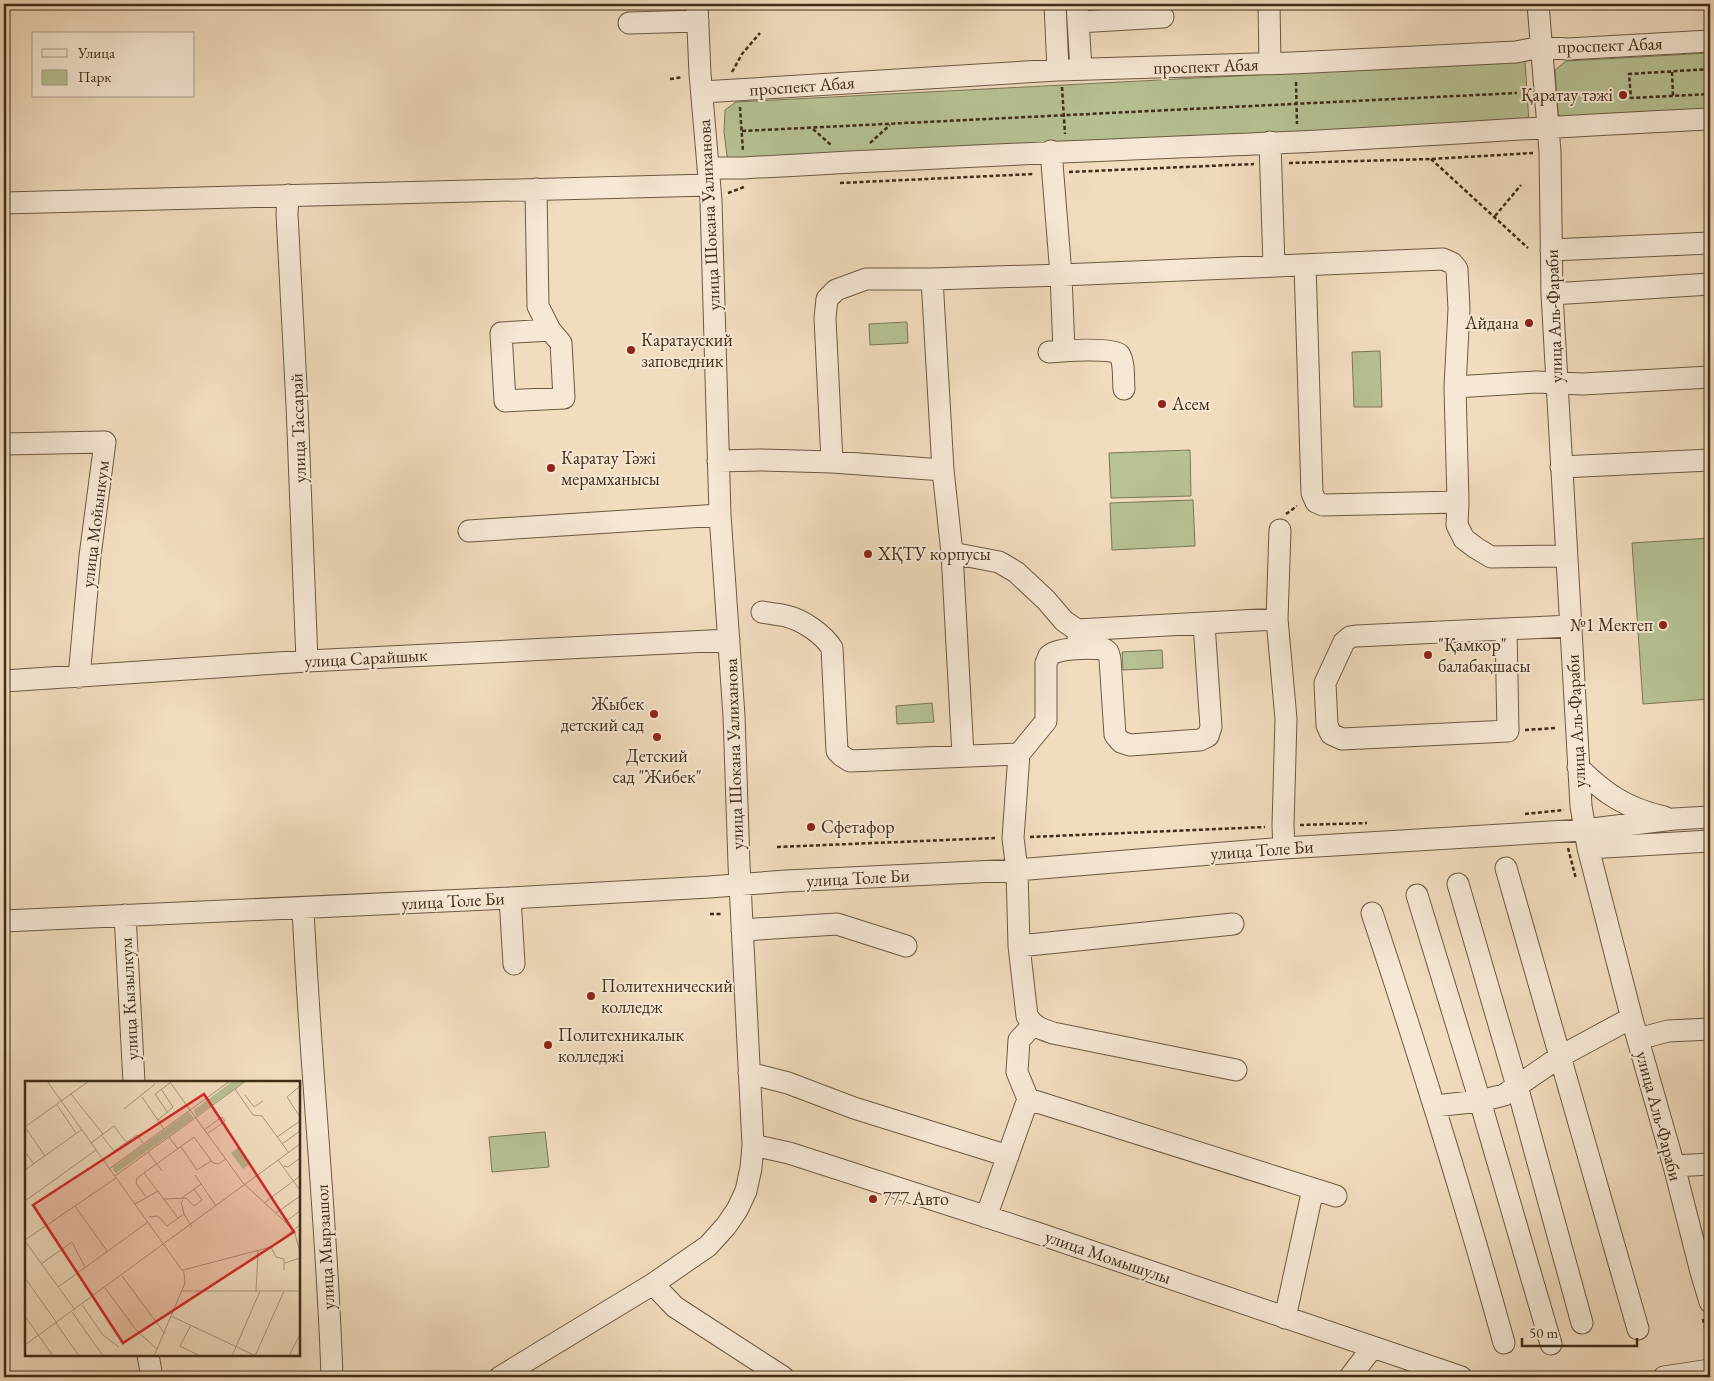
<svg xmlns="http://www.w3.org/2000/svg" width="1714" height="1381" viewBox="0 0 1714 1381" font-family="'EB Garamond',serif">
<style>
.green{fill:#b6c194;stroke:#7b7756}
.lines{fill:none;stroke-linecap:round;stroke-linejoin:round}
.minor-casing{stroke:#6c5942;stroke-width:23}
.path{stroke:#402d18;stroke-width:2.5;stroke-dasharray:4 2.5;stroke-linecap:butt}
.minor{stroke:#f6e8d5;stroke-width:21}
.poi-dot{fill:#8f2418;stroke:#f6e8d5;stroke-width:2}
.labels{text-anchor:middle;stroke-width:4;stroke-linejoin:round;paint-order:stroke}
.street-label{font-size:18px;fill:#402d18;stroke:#f6e8d5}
.poi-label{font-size:18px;fill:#402d18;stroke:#f6e8d5;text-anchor:start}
.inset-road{fill:none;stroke:#aa967c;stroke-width:1}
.view{fill:#d62828;fill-opacity:0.15;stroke:#d62828;stroke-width:2.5}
.inset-edge{fill:none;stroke:#402d18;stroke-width:2.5}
</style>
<rect width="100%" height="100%" fill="#f1dcbe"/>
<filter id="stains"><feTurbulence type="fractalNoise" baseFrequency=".004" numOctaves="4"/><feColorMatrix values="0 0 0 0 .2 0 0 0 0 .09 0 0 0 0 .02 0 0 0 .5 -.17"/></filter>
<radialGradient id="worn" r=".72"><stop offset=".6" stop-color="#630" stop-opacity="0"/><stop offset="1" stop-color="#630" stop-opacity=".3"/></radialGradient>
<path class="green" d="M1710,53v65l-139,7 -13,-10 -3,-45 11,-9z
M1525,61l4,62 -788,44 -14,-11 -3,-24 1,-22 11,-8z
M907,322l1,21 -38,2 -1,-21z
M1380,351l2,56h-28l-2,-55z
M1190,450l1,46 -80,2 -2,-45z
M1193,500l2,46 -83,4 -2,-47z
M1710,538v161l-67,5 -11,-161z
M1162,650l1,18 -40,2 -1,-18z
M932,703l2,19 -37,2 -1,-18z
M545,1132l4,35 -57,5 -3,-35z"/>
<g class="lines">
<defs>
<path id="minor" d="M1055,4l3,66
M1077,4l4,65
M1269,4l1,60
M1538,4l12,148 2,142 29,512 7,42 44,171 42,147 27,106 9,30
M1078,22l85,-5
M629,23l69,-2
M702,92l356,-22 234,-7 224,-11 25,-5 27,2 142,-8
M1270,142l4,124
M1051,151l10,124 3,76
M708,168h36c185,-11 369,-18 554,-26 137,-7 275,-17 412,-23
M536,189l2,117 12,24 11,13 3,55 -59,3 -4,-68 49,-3
M288,195l-1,19 10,191 10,256
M4,203l705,-18
M1551,250l159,-7
M1305,265l7,228 4,9 7,3 135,-3
M932,279l11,191 9,83 11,202
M1552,294l158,-10
M1049,352c12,-1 64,-5 70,2 6,8 4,26 5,35
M1455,387l81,-5 47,2 127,-7
M4,444l101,-2 -15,114 -11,121
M718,461l42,-1 72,2 111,8
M832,462l-7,-144 2,-19 9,-9 30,-11h66l129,-4 382,-16 9,4 5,6 2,40 -4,78 3,115 -1,23 7,14 12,9 15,9 75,-1
M1561,467l149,-7
M1280,530l-3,89 9,100 -3,107 1,22
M469,531l251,-16
M952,553l47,9 17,10 30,28 18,21 13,9 2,13
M762,612c8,2 16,2 24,4 17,4 37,18 46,32l5,103 5,5 8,5 169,-7
M1204,624l7,103 -3,9 -8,4 -70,5 -9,-3 -6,-7 -5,-76 -2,-7 -4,-3c-11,-1 -48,-2 -55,7 -1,2 -2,5 -3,7v58l-27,33 -6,84 4,32 2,76 8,70c7,11 14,13 26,17l183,37
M1506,629l2,102 -166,8 -11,-5 -4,-9 -2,-42 19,-41 6,-5 6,-1 214,-10
M1077,630l200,-11
M4,681l303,-20 422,-21
M1578,767c27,27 48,41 86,50
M1588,848l122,-7
M1506,868l132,461
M1458,884l59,202 65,237
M1417,895l63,206 71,243
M510,898l4,66
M303,908c7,156 24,313 29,469
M1372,913c47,142 92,285 132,430
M125,915l9,167
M4,921l506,-23 199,-11 77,-6 231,-11 267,-22 300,-18 90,-11 36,-2
M742,930l95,-6 69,22
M1019,946l214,-22
M1033,1025l-14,15 -2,32 11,27 308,97
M1638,1039l30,-8 42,-2
M749,1073l39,10 66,25 154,48
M1435,1106l45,-5 24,-6 57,-39 61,-33 10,-4
M753,1145l36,8 248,80 424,144
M1674,1166l36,-2
M986,1217l42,-118
M653,1284l22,23 108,70
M1285,1318l28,-129
M148,1355l4,22
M500,1377l153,-93 55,-38 18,-20 11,-16 9,-19 5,-23 2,-23 -14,-281 -5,-148 -14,-201 -9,-314 -11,-127 -3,-70
M1350,1377l22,-29
M1664,1377l46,-7"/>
</defs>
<use href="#minor" class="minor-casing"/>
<path class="path" d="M1710,69l-81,5 2,24 79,-4
M732,72l10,-18 18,-21
M1672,72l1,24
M670,79l13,-2
M1296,82l1,42
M1062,87l3,47
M740,107l3,45
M813,129l18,16
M742,131l775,-38
M870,143l20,-18
M1431,159l97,89
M1289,163l142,-4 102,-6
M1069,172l185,-8
M840,183l194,-9
M728,193l16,-6
M1495,216l26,-31
M1286,514l11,-8
M1525,730l31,-2
M1525,814l39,-4
M1300,825l67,-2
M1030,837l235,-10
M777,847l218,-9
M1568,848l8,31
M710,914h13
M1703,1319l7,28
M659,1371l4,6"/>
<use href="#minor" class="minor"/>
</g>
<g class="poi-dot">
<circle cx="1623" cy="95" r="5"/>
<circle cx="1529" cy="323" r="5"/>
<circle cx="631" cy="350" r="5"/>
<circle cx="1162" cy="404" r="5"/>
<circle cx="551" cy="468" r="5"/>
<circle cx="868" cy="554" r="5"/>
<circle cx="1663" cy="625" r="5"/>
<circle cx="1428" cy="655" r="5"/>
<circle cx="654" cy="714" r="5"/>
<circle cx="657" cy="737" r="5"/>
<circle cx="811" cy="827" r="5"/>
<circle cx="591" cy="996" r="5"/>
<circle cx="548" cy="1045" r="5"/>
<circle cx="873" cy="1199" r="5"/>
</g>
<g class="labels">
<g class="street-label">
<text transform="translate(1610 45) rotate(-2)" y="6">проспект Абая</text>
<text transform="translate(1206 66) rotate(-2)" y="6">проспект Абая</text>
<text transform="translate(802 86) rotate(-4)" y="6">проспект Абая</text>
<text transform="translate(709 215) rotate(-93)" y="6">улица Шокана Уалиханова</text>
<text transform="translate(1554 316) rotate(-92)" y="6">улица Аль-Фараби</text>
<text transform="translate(298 428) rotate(-92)" y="6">улица Тассарай</text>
<text transform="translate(95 524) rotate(-83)" y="6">улица Мойынкум</text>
<text transform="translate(366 658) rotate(-3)" y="6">улица Сарайшык</text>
<text transform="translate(1576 721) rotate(-93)" y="6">улица Аль-Фараби</text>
<text transform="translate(734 754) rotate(-92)" y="6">улица Шокана Уалиханова</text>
<text transform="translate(1262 850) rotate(-4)" y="6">улица Толе Би</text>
<text transform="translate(858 878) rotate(-3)" y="6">улица Толе Би</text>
<text transform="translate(453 901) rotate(-3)" y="6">улица Толе Би</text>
<text transform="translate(129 999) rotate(-93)" y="6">улица Кызылкум</text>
<text transform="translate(1659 1116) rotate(75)" y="6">улица Аль-Фараби</text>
<text transform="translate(325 1247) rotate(-93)" y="6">улица Мырзашол</text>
<text transform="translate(1108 1257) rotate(19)" y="6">улица Момышулы</text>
</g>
<g class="poi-label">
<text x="1613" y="101" text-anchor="end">Қаратау тәжі</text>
<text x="1519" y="329" text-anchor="end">Айдана</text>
<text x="641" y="346">Каратауский<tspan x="641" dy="21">заповедник</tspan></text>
<text x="1172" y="410">Асем</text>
<text x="561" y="464">Каратау Тәжі<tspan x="561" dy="21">мерамханысы</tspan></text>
<text x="878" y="560">ХҚТУ корпусы</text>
<text x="1653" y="631" text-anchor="end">№1 Мектеп</text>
<text x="1438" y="651">"Қамкор"<tspan x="1438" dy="21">балабақшасы</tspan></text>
<text x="644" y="710" text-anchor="end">Жыбек<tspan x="644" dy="21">детский сад</tspan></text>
<text x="657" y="762" text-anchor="middle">Детский<tspan x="657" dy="21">сад "Жибек"</tspan></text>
<text x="821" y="833">Сфетафор</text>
<text x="601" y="992">Политехнический<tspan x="601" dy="21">колледж</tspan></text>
<text x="558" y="1041">Политехникалык<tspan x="558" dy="21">колледжі</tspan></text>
<text x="883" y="1205">777 Авто</text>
</g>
</g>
<g transform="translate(25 1081)">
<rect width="275" height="275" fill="#f1dcbe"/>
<path d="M208,0h13l-50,35 -2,-6zM164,31l5,6 -78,55 -2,-2 -1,-4zM214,66l12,16 -8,6 -12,-16z" fill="#b6c194"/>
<path class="inset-road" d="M22,0l137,192 1,10 -31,73M144,0l74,102 51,47 6,22M275,5l-13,11 13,20M210,8l18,26 9,1 27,37M46,13l32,40M220,14l9,12 9,-6M117,16l22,32M32,24l19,28M99,28l31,-25M143,32l-13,-19 15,-11M133,39l15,-13 -12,-18M179,49l18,-13 3,4 -18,13M76,54l13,16 23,-16 6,8M144,56l9,12M252,56l23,-16M66,62l23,-17 12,16M257,63l18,-13M156,66l16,23 14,-9M0,71l9,12M123,71l14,19M20,75l-20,-29 64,-46M253,79l22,30M259,85l4,1 12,-9M84,88l121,-88M0,89l56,-40M119,92l34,45M170,94l21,31M90,95l131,-95M121,116l-10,-14 1,-5 57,-41 19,26 5,1 8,-5M157,117l19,-14M139,118l22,-1 8,8 8,-6 -8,-11M158,119l-2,2 3,12 8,13M0,120l71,-51M239,122l36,-27M110,123l23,-13M50,125l32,45M251,132l24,-17M124,136l9,-1 9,10 17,-12M260,141l15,-11M0,159l91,-62M0,160l50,69M246,166l5,10 8,2v11M260,182l15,-5M16,183l31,-22 13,25M158,189l88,-23 29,-22M97,195l43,58M0,197l32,45M33,206l90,-65M80,207l32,43 20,18M157,210h118M231,211l2,-41M57,224l21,30 16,12M47,231l31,44M0,235l28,40M146,235l85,40M31,242l23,33M166,244l-11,21 20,10M0,264l275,-201M207,275l28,-65M230,275l29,-65M264,275l11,-22"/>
<path class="view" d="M179,13l90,138 -171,111 -90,-138z"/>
<rect width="275" height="275" class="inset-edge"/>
</g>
<rect width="1714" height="1381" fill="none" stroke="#f1dcbe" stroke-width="20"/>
<rect x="5" y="5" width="1704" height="1371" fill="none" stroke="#402d18" stroke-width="2.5"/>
<rect x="10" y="10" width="1694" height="1361" fill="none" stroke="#402d18"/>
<rect x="32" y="32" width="162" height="65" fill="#f6e8d5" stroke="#ad9d89"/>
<rect x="42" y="49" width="25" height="8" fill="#f6e8d5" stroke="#ad9d89"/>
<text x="78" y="58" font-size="15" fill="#402d18">Улица</text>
<rect x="42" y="70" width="25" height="15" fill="#b6c194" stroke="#ad9d89"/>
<text x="78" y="82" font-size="15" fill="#402d18">Парк</text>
<path d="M1522 1338v8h115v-8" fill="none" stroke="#402d18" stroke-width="2.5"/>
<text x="1529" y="1338" font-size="15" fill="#402d18" stroke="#f6e8d5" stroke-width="4" paint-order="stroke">50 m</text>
<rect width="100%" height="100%" filter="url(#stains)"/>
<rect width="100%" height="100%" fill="url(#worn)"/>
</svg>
